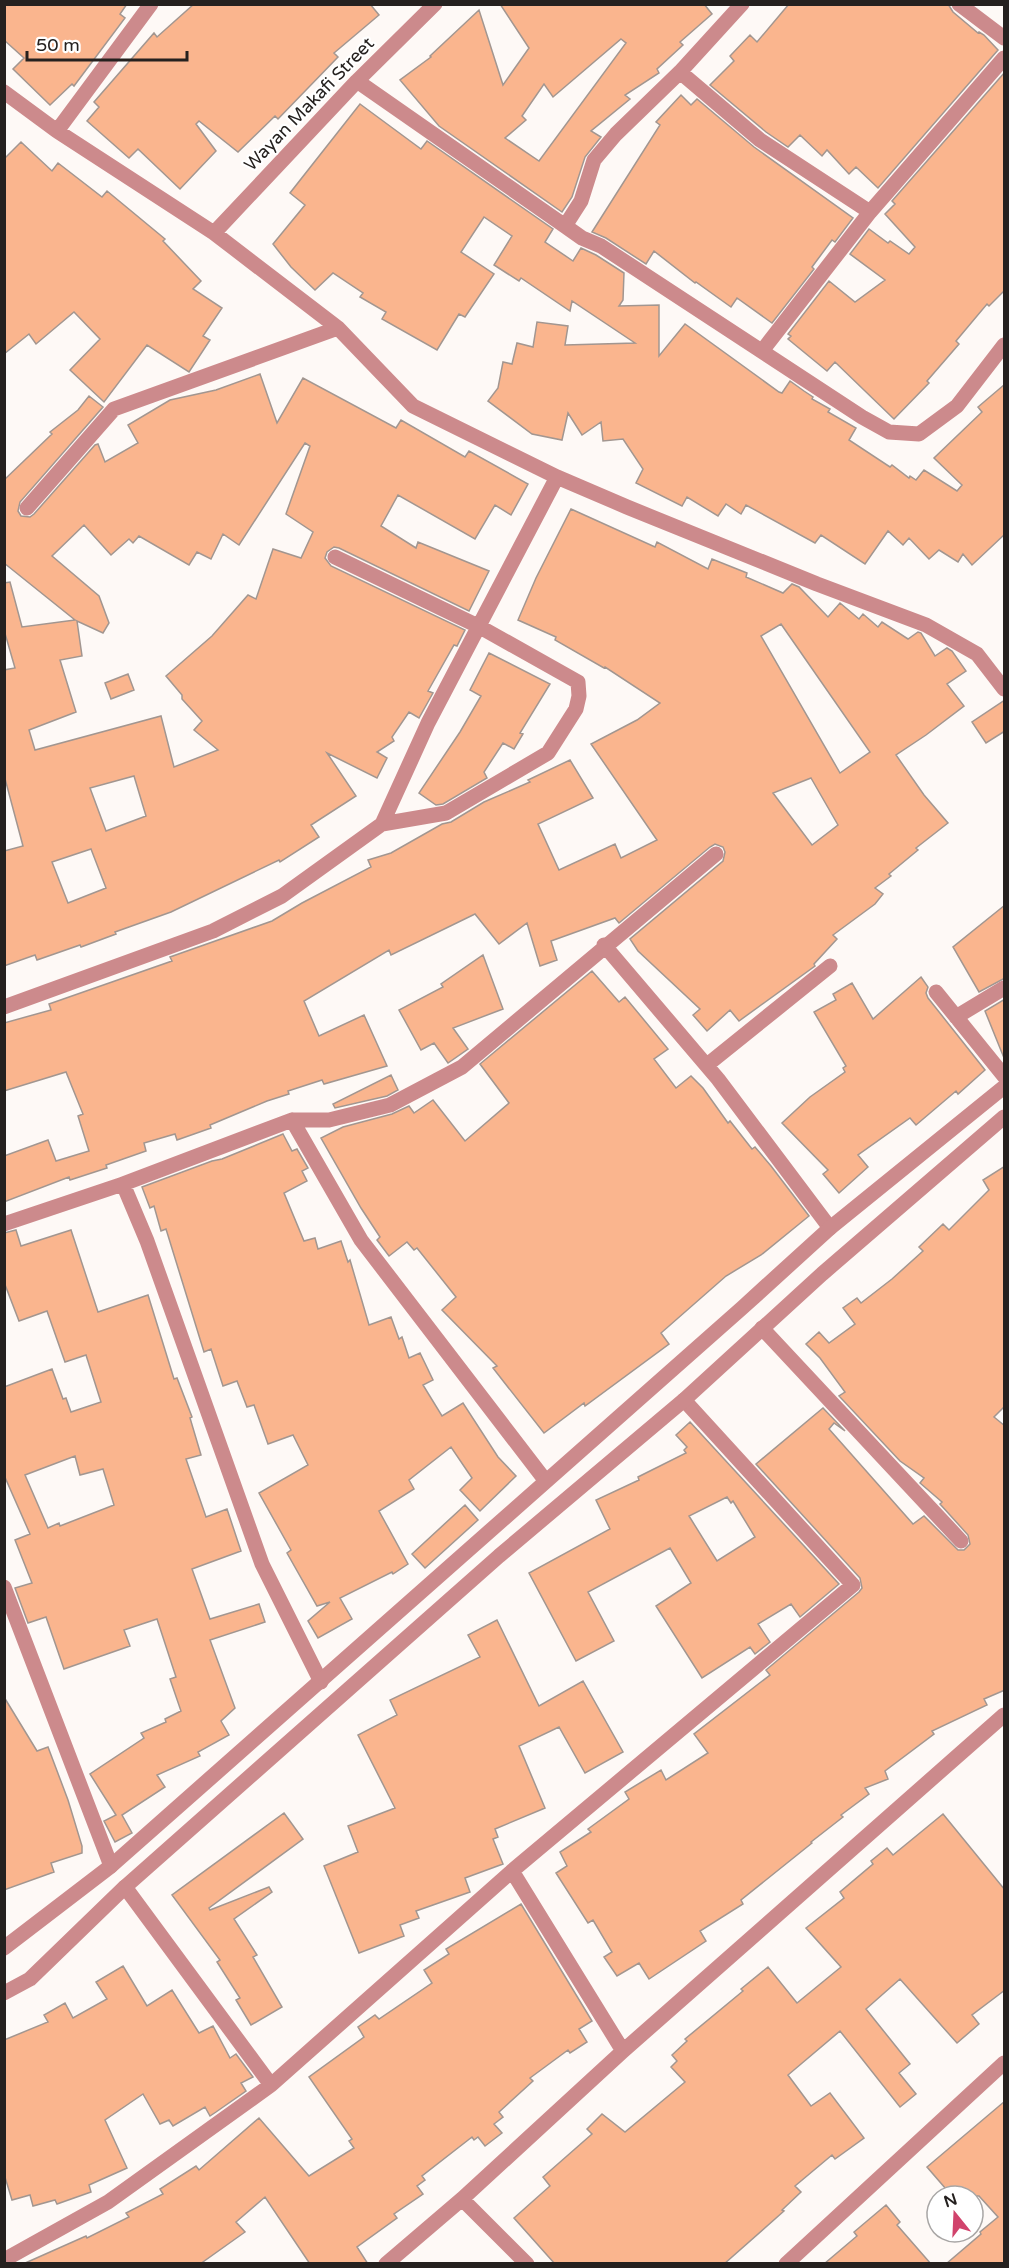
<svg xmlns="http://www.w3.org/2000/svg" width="1009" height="2268" viewBox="0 0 1009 2268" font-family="'Varela Round',sans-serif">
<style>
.building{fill:#fab58e;stroke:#a29690;stroke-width:1.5;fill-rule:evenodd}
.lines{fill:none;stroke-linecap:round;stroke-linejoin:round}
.minor{stroke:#cc8a8c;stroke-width:15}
.tertiary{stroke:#cc8a8c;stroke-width:15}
.labels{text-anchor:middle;stroke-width:4.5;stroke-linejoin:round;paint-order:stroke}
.street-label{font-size:18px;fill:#25211f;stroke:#fff}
</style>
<rect width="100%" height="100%" fill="#fef9f6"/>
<path class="building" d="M4,4h123l-7,10 5,4 -51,68 -2,-2 -22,21 -37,-36 11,-11 -20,-18z
M194,4h176l9,11 -45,38 4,4 -60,62 -3,-3 -37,36 -39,-31 -3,3 20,27 -36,38 -42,-40 -9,9 -42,-37 12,-14 -5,-5 60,-69 3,4z
M500,4h204l8,10 -32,28 3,3 -26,24 2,4 -34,22 5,4 -39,32 10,6 -16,20 -13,40 -10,15 -123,-86 -39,-46 31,-23 -1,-1 49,-46 24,75 26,-37zM621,39l5,4 -87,118 -34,-23 21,-18 -4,-4 22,-32 9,13z
M789,4h159l5,8 25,21 1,-1 5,3 14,15 -120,138 -22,-21 -7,7 -22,-24 -5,6 -22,-21 -12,12 -22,-15 -56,-47 24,-24 -4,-5 20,-21 7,7z
M1005,72v218l-16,16 -2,-2 -31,37 3,3 -32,37 2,2 -35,36 -59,-57 -8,9 -39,-32 3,-3 -3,-2 41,-53 26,21 30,-22 -35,-26 19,-25 19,14 2,-2 19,13 6,-7 -30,-33 10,-10 -3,-3z
M681,95l10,10 6,-6 57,48 99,71 -18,24 -3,-2 -20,27 2,2 -42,54 -35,-25 -6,9 -35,-25 -1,1 -41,-32 -8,13 -40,-26 -14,-6 68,-107 -4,-3z
M360,104l61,45 6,-8 126,88 -8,13 28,19 8,-13 15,7 28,18 -1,27 -4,6 40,-1v51l26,-32 94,68 3,1 8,-12 14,10 9,6 -1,2 18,10 -2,3 28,16 -7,12 41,27 2,-2 17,13 1,-2 6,4 8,-10 33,21 5,-6 -28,-27 48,-46 -4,-5 27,-23v150l-33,31 -9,-11 -5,8 -19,-12 -10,9 -20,-21 -6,7 -15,-14 -23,33 -44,-29 -6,8 -69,-38 -5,9 -15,-10 -8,12 -31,-19 -5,9 -46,-23 7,-14 -20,-30 -20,2 -2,-19 -19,13 -14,-22 -6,27 -30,-6 -44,-33 10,-13 5,-26 9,2 5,-21 16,4 4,-25 31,4 -3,19 70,-2 -63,-42 -2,10 -49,-33 -2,3 -25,-16 18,-29 -28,-19 -23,35 33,22 -29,43 -6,-3 -22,36 -55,-31 4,-7 -26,-15 3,-4 -30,-20 -18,17 -24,-23 -18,-23 32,-39 -15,-12z
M21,142l31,29 6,-8 44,34 5,-6 58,48 -2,2 38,40 -8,8 29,19 -19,28 7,4 -21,32 -42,-27 -43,57 -34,-32 30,-31 -26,-27 -38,32 -7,-10 -25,20v-195z
M260,374l17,49 26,-45 93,50 5,-8 64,37 4,-6 59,33 -17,31 -16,-10 -20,34 -77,-44 -17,31 35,22 2,-6 71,29 -20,40 -130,-63 -5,-1 -7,5 -2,6 6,8 134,64 -8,16 -3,-1 -26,46 5,2 -14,25 -10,-6 -17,25 2,4 -17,11 10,6 -10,20 -50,-25 29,43 -45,29 8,12 -39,25 -1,-2 -108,52 -56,20 1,2 -35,13 -1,-2 -43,15 -2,-5 -31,11v-115l19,-5 -19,-71v-105l11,-2 -11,-38v-47l6,-1 12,45 53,-7 -71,-57v-83l48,-46 -2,-2 28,-22 11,-14 14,11 -83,95 -2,9 3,5 9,1 4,-3 61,-69 3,-1 7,18 33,-19 -10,-18 42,-25 46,-10zM305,443l5,3 -24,68 27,18 -12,26 -28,-9 -17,50 -8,-4 -36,41 -46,40 16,19v4l20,22 -8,9 24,20 -44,17 -13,-51 -126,34 -6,-20 47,-18 -16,-52 22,-4 -5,-35 26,12 6,-10 -10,-27 -47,-40 32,-31 27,30 18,-16 4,4 6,-7 50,29 8,-13 14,7 12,-25 16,11zM134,776l12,40 -40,15 -16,-43zM91,849l15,39 -38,15 -16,-41z
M571,509l84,38 2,-5 51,27 4,-10 35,14 -1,4 37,16 9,-9 7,3 29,30 12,-14 19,16 4,-5 15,13 4,-5 26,17 10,-7 3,1 14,23 12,-8 5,3 14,20 -19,13 17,22 -38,29 -30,20 28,40 24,28 -32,25 2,2 -29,24 2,2 -16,12 8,6 -8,10 -42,31 4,4 -23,25 1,2 -76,55 -9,-11 -23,21 -14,-16 7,-6 -62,-58 -8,-12 93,-78 2,-9 -2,-5 -8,-3 -5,3 -91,76 -4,-5 -64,23 6,19 -17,6 -13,-43 -28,21 -24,-30 -84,41 -2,-5 -85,51 15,35 45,-21 23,51 -63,18 -2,-4 -34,11 1,3 -22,7 -57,24 1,3 -34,12 -2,-6 -31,9 2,8 -40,14 1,3 -37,12 -1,-3 -65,25v-46l44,-16 8,21 33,-10 -11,-35 5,-2 -17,-42 -62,19v-68l47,-13 -2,-6 123,-43 -2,-4 102,-36 30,-18 69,-36 -3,-7 23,-7 51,-29 9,-2 33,-20 46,-20 -2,-2 42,-20 23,38 -55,26 21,46 56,-26 6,14 36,-18 -66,-96 46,-24 23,-17 -55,-36 -1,1 -49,-28 1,-3 -38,-17 18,-42zM781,624l89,128 -30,21 -79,-137zM811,778l27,47 -26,20 -39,-52z
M489,653l61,31 -30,49 3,1 -9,15 -11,-6 -19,29 3,6 -44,26 -7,1 -17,-12 41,-61 21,-36 -11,-6z
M128,674l6,16 -23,9 -6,-16z
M1005,700v31l-19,12 -14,-21z
M1005,905v73l-26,14 -26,-45z
M483,955l20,54 -50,19 15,21 -20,14 -14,-20 -13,7 -22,-40 44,-23 -2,-3z
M592,971l27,31 6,-5 43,52 -14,10 22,29 15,-12 12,12 25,35 2,-2 22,28 3,-2 16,19 38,50 -48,39 -35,21 -65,57 8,11 -84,62 -1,-3 -40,30 -51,-65 4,-2 -55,-56 14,-13 -39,-49 -3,2 -7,-8 -18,14 -12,-16 3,-3 -19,-29 -40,-70 22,-11 49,-13 17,-8 5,7 19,-13 32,41 44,-38 -29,-39z
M921,977l7,10 -2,6 2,5 57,72 -27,24 -2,-3 -40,34 -6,-7 -52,37 10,12 -29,26 -16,-19 5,-4 -46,-47 28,-26 35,-25 -2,-4 3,-2 -32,-54 22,-12 -3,-6 19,-11 21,36z
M1005,999v58l-1,1 -19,-47z
M391,1075l7,15 -11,6 -52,12 -2,-4z
M283,1134l9,17 5,-2 11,19 -6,3 5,10 -23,12 20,48 11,-3 3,11 23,-8 7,21 2,-2 19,65 22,-8 8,22 3,-2 7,21 11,-5 13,27 -10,5 19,31 21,-13 35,54 18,19 -36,35 -20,-21 12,-12 -21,-31 -42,33 5,9 -35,22 29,53 -15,10 -1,-2 -52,26 12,21 -34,19 -10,-17 22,-19 -13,4 -30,-53 4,-3 -32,-57 49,-28 -15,-30 -25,9 -14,-39 -7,2 -10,-26 -14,5 -12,-37 -7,3 -38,-123 -5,2 -7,-25 -4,2 -8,-21 70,-26 10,-2z
M1005,1166v240l-11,11 11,9v264l-21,9 3,6 -55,26 2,3 -49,37 3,8 -23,9 4,6 -28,21 2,2 -32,25 1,1 -71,57 2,4 -43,27 6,10 -57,38 -10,-16 -22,13 -13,-19 8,-5 -19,-32 -5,3 -32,-50 11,-7 -7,-14 31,-20 -3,-3 41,-30 -4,-7 36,-22 5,10 42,-27 -14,-19 76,-59 -4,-5 93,-78 3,-4 -2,-10 -104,-114 67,-56 22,23 -11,-8 -5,6 84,95 11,-8 34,34h6l6,-6 -2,-9 -28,-31 2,-2 -22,-19 4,-5 -24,-17 -61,-65 6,-4 -25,-34 -14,-14 13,-12 10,11 26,-19 -12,-16 14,-10 4,5 31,-24 31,-28 -4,-4 24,-23 6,6 40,-40 -6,-10z
M16,1230l5,16 50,-16 27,82 50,-17 26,84 3,-1 15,39 -2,1 11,37 -15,4 20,58 21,-8 14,42 -49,18 18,50 49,-15 6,18 -55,18 25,68 -14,13 8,14 -31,17 2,4 -43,19 8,12 -43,28 10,18 -17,9 -11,-21 12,-6 -26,-41 54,-36 -3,-5 25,-11 -1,-3 16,-8 -11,-32 6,-2 -19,-58 -33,11 6,16 -66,23 -18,-52 -18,6 -13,-35 17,-5 -17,-43 15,-6 -26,-59v-88l48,-18 11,30 3,-1 5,14 30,-10 -15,-47 -21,7 -18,-51 -28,10 -15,-39v-49zM75,1456l5,19 23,-6 11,36 -54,21 -1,-3 -11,5 -23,-53z
M690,1422l149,162 -39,33 -9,-13 -33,20 12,18 -15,12 -5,-7 -48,31 -46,-72 35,-23 -21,-35 -82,44 26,49 -38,20 -47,-88 81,-44 -14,-29 43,-20 -1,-3 48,-24 -2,-3 3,-3 -11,-12zM727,1497l4,6 2,-2 22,36 -38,24 -28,-45z
M465,1505l13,15 -53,48 -13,-14z
M497,1620l42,86 44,-25 40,71 -38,21 -26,-46 -40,19 26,62 -50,21 3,8 -5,2 10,25 -38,14 5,14 -54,19 3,7 -19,7 4,11 -45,17 -35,-87 34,-14 -10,-26 47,-18 -37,-73 39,-20 -7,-15 90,-43 -12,-22z
M4,1697l33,54 11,-4 20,53 14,46v7l-31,10 3,9 -50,18z
M284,1813l19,26 -94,69 1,2 59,-23 3,5 -38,27 23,36 -4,2 29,50 -31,18 -15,-25 4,-2 -23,-36 3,-2 -48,-65z
M943,1814l62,76v100l-33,25 7,9 -22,19 -57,-64 -34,30 44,55 -11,9 17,21 -16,13 -60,-76 -52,44 23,31 19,-13 34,45 -29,21 -3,-4 -37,31 6,6 -19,18 2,1 -60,53h-169l-41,-46 36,-32 -7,-9 49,-43 -5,-5 15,-15 23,18 60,-50 -14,-15 6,-6 -5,-6 15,-14 -2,-2 58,-48 -2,-2 27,-22 29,36 44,-36 -35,-39 38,-30 -4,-6 33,-28 -2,-3 16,-13 6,7z
M521,1904l71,117 -13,8 8,13 -17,11 -2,-3 -38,28 3,3 -34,31 4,5 -9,7 8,9 -17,13 -7,-9 -4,3 -2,-3 -50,39 3,4 -8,6 6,8 -29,20 3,4 -40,29 11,17h-58l-45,-67 -29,25 9,10 -45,32h-177l63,-28 1,2 42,-21 -3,-4 37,-19 -3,-5 36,-23 3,4 60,-52 50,58 45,-28 -5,-7 3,-2 -43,-62 55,-40 -6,-10 17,-12 4,4 53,-36 -8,-13 25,-16 -3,-5z
M123,1966l24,40 25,-16 27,43 14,-7 17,32 6,-4 17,23 -12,6 5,8 -30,21 -6,4 -5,-9 -32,19 -4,-6 -9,4 -17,-30 -38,26 22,48 -38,17 2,7 -34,12 -2,-4 -22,6 -3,-11 -18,5 -8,-26v-134l44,-18 -4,-7 21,-12 8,15 34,-19 -11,-17z
M1005,2101v163h-59l35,-30 -1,-2 18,-15 -19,-21h-27l-25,-29z
M886,2205l14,17 -3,3 34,39h-107l33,-28 -3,-4z"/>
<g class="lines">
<path class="minor" d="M742,4l-62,68 -64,62 -22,26 -13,41 -16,25 17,12 19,8 261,171 27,15 30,2 38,-28 47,-61
M959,4l45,34
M680,72l80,68 110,72
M357,81l208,145
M4,92l53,39 157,102 124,95 75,78 144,71 70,30 190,77 109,41 51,29 27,35
M57,131l94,-127
M214,233l143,-152 78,-77
M762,351l108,-139 134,-154
M27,508l87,-99 224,-81
M335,557l145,70 98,55 1,14 -3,13 -28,44 -102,60 -64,11
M604,945l114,134 112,149
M936,992l68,84
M4,1007l209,-76 69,-35 100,-72 46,-101 129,-246
M956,1017l48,-29
M707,1065l123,-99
M292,1120l69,120 184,240
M123,1184l24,57 115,323 59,118
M4,1224l119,-40 169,-64h37l61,-15 72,-38 254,-213
M762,1328l199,213
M4,1587l107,279
M512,1871l111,180
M125,1887l146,198
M462,2199l65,65
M4,2260l104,-58 163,-117 241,-214 341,-286 -169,-185
M386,2264l76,-65 161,-148 381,-336
M786,2264l218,-201"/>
<path class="tertiary" d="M4,1948l107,-82 631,-558 88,-80 174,-141
M4,1993l26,-14 95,-92 374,-331 185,-156 138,-126 182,-157"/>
</g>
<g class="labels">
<g class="street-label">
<text transform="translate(309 104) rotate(-46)" y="6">Wayan Makafi Street</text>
</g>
</g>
<rect width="1009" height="2268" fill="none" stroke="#25211f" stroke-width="12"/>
<g transform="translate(955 2214) rotate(342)"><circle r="28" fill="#ffffff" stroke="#a8a6a5" stroke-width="1.5"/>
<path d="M0-4.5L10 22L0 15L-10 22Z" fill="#d1436c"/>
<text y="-9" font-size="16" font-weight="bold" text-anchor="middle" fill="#25211f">N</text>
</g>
<path d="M27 51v9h160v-9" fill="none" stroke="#25211f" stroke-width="3"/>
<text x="36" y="51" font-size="18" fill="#25211f" stroke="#ffffff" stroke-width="4.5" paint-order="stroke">50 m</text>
</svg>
